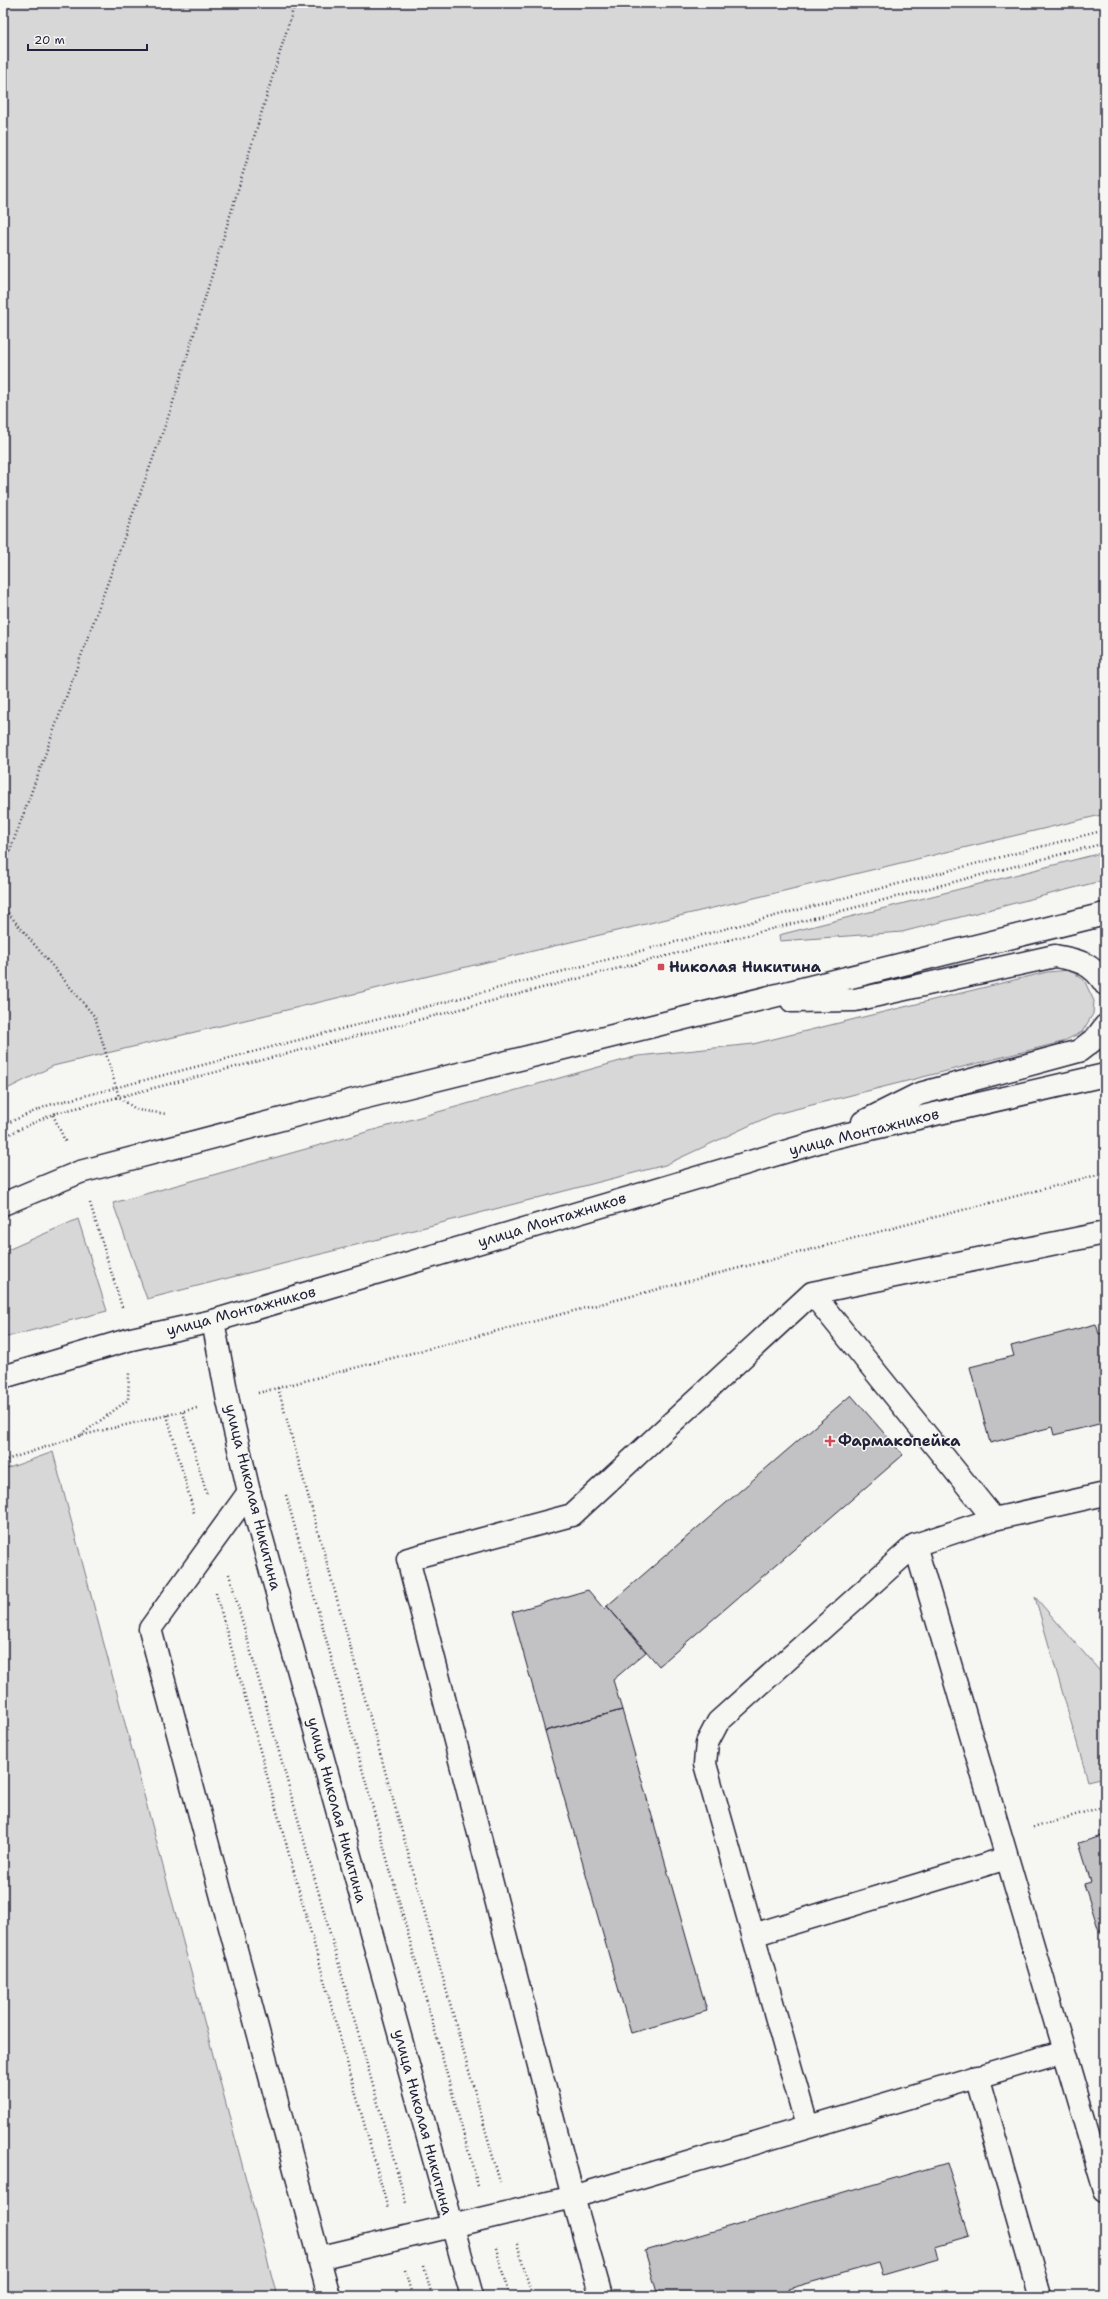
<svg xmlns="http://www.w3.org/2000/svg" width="1108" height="2299" viewBox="0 0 1108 2299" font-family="'Shantell Sans',sans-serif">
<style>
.green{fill:#d7d7d7;stroke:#7c7c89}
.building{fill:#c2c2c4;stroke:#22223b}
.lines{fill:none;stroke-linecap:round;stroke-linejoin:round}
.service-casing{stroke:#22223b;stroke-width:25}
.minor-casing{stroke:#22223b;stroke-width:25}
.path{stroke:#22223b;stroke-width:2.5;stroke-dasharray:1 3;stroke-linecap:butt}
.service{stroke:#f6f6f2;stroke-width:22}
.minor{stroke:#f6f6f2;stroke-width:22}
.poi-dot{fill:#d1495b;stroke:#f6f6f2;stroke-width:1.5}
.labels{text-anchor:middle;stroke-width:3;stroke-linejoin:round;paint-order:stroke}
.poi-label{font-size:15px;font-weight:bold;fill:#22223b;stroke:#f6f6f2;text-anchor:start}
.street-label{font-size:15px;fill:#22223b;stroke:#f6f6f2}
</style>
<rect width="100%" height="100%" fill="#f6f6f2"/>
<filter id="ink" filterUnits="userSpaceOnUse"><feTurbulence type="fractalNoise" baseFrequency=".025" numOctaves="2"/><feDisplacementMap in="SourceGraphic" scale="8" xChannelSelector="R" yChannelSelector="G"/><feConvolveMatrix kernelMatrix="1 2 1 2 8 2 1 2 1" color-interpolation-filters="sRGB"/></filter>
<g filter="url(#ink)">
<path class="green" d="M3,3h1102v811l-1052,252 -50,25z
M1105,852v28l-203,52 -122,9 -1,-6z
M1070,970l14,10 10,21 -1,13 -11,18 -20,10 -290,73 -107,50 -518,134 -34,-96 525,-147 115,-12 294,-72z
M78,1219l29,92 -104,27v-86z
M53,1452l224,844h-274v-826z
M1035,1597l70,80v100l-17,4z"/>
<path class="building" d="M1096,1324l3,10 6,-2v82l-4,1 2,8 -49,12 -2,-8 -62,16 -20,-76 44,-11 -3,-10z
M851,1395l52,60 -244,211 -52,-60z
M588,1590l16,19 3,-3 39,46 -33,28 9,30 -77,21 -33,-119z
M622,1710l85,301 -76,22 -86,-302z
M1105,1835v94l-6,2 -15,-47 7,-2 -12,-39z
M947,2163l22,73 -34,10 3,13 -55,16 -4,-12 -91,26 2,7h-132l-13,-45z"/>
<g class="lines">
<defs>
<path id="service" d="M1105,1233l-293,60 182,226 111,-25
M249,1492l-99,137 179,667
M915,1545l149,506
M753,1935l254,-77
M977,2076l63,220
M807,2126l-102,-362 2,-21 11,-21 197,-177 79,-26
M318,2258l255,-61 491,-146 41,140
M601,2296l-28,-99 -165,-638 164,-44 240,-222"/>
<path id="minor" d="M792,1001l63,-1 200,-44c23,4 37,7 50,28
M863,1122l56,-28 160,-43 17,-13 9,-12
M3,1204l77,-32 282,-74 743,-184
M213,1321l15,80 21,91 223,804
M3,1377l128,-38 82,-18 622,-184 270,-62"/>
</defs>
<use href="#service" class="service-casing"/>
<use href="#minor" class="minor-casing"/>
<path class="path" d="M3,870l168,-461 124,-406
M3,907l92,110 24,80 18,13 30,4
M53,1115l13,28
M3,1125l46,-20 1056,-275
M3,1137l50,-23 1052,-271
M90,1203l32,104
M278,1388l222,794
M258,1393l847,-220
M183,1412l24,83
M167,1415l27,98
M81,1435l47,-35 1,-27
M3,1461l76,-25 118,-28
M286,1495l192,691
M229,1574l177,629
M216,1593l172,616
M1033,1828l72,-22
M517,2243l15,53
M496,2248l13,48
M424,2266l8,30
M405,2270l7,26"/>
<use href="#service" class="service"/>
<use href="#minor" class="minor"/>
</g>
</g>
<g class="poi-dot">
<rect x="657" y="963" width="8" height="8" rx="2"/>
<path d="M828 1435h4v4h4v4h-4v4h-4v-4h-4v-4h4z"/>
</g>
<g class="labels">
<g class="poi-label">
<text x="669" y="972">Николая Никитина</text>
<text x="838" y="1446">Фармакопейка</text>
</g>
<g class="street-label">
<text transform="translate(864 1132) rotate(-14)" y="5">улица Монтажников</text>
<text transform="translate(552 1220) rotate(-17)" y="5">улица Монтажников</text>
<text transform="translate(241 1311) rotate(-15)" y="5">улица Монтажников</text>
<text transform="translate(253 1497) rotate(76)" y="5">улица Николая Никитина</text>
<text transform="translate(337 1810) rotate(75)" y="5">улица Николая Никитина</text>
<text transform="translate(423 2122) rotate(75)" y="5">улица Николая Никитина</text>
</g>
</g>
<rect width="1108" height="2299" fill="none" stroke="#f6f6f2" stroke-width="16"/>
<rect x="8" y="8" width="1092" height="2283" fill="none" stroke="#22223b" stroke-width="1.5" filter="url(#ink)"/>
<path d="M28 44v6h119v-6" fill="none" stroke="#22223b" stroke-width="2"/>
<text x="34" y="44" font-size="12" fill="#22223b" stroke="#f6f6f2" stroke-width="3" paint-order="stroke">20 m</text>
</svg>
